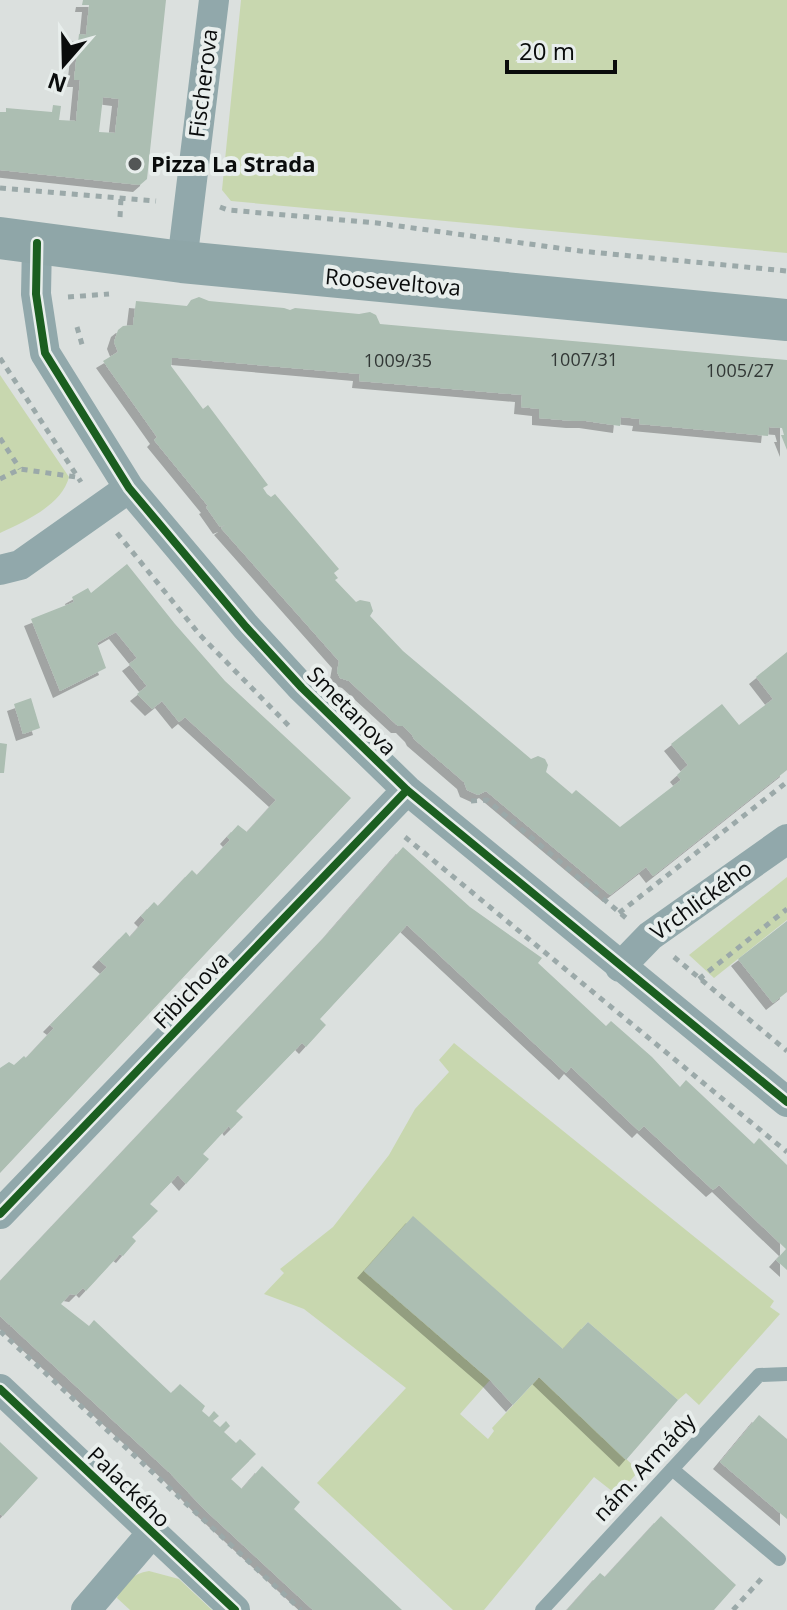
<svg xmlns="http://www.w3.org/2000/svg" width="787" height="1610" viewBox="0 0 787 1610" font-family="'Open Sans',sans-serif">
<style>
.green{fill:#c8d7af}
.building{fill:#acbeb2;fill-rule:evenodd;filter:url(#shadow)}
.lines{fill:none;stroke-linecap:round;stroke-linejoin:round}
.path{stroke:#9ba9a9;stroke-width:5;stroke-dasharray:6 6;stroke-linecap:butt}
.lane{stroke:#91a8ab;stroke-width:14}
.street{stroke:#91a8ab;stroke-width:30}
.secondary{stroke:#8fa6a8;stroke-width:42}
.cycleway-casing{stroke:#e8eeec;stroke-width:13}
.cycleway{stroke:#1b5e20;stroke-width:8}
.poi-dot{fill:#535656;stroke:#e8eeec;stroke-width:3}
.labels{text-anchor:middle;stroke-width:8;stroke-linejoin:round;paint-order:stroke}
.number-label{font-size:18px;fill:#323836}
.street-label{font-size:22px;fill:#0a0c0c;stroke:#e8eeec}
.poi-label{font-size:22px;font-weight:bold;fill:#0a0c0c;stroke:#e8eeec;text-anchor:start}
</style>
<defs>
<filter id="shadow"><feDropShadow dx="-7" dy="7" stdDeviation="0" flood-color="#0004"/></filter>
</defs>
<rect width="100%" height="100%" fill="#dbe0de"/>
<path class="green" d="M241,0h546v253l-556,-52 -9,-11z
M0,375l69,102c-7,28 -45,45 -69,56z
M787,877v43l-73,58 -25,-23z
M454,1043l320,258 -4,6 10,7 -81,91 -13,-12 -8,7 -90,-78 -25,27 -150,-132 -48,54 125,109 -30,34 28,25 6,-8 -2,-3 47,-51 100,94 -22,24 -23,-18 -110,133h-31l-136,-127 89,-95 -102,-79 -40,-15 20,-21 -4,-4 53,-42 56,-72 26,-46 34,-37 -10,-12z
M149,1571l30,8 33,31h-82l-13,-12c6,-16 15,-24 32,-27z"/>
<path class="building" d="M83,0h83l-19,179 -7,6 -140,-15v-58h6v-4l46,4 1,-7 8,1 -2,14 17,1 4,-41h-6l5,-46 7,1 3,-30h-7zM103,97l16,2 -4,34 -16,-1z
M199,297l10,4 75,7 6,2 5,-2 64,6 11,-2 6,3 4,9 407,36v90l-6,-15h3l-2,-7 -13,-1 -1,9 -129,-12 1,-5 -19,-2 -1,9 -34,-5h-13l-34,-3v-9l-18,-2 1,-12 -163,-14 1,-7 -182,-16h-6l-1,8 32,43 5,-4 60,80 -5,3 4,6 4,3 4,-3 64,75 -5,4 4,5 -3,2 21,22 4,-2 10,2 3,9 -3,5 33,35 128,108 7,-3 7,3 3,6 -2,7 26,22 4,-4 44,37 61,-47 -4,-5 11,-10 -17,-21 51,-40 17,21 34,-26 -17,-22 31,-25v118l-134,106 -7,-9 -36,28 -124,-104 -8,4 -11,-5 -3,-8 -50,-43 -2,-4 -9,-9h-5l-49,-45 -9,-3 -3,-6 2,-11 -118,-133 4,-3 -5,2 -14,-20 2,-1 -54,-66 3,-3 -54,-76 15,-9 -4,-10 4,-12 5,-4 10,-1 3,-24 51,5 4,-6z
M127,564l48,60 50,57 126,117 -351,375v-105l9,-6 5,3 10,-9 2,2 28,-30 -4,-3 57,-58 -8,-7 27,-28 4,5 15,-17 -4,-4 13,-14 4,4 34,-36 5,5 33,-35 -3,-3 11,-12 9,7 29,-32 -91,-83 -6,5 -17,-21 -10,8 -15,-15 10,-8 -18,-22 8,-6 -21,-26 -19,11 9,25 -46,23 -29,-72 43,-17 -2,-5 16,-9 3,5z
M31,698l9,30 -17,6 -9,-30z
M0,743l7,1 -3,29h-4z
M403,847l67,60 72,51 -4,5 68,63 5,-5 41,36 28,30 6,-7 68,64 5,-6 28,27v105l-11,-10 10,-11 -67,-64 -6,5 -69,-64 -5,5 -68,-64 -5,6 -159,-148 -87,94 6,6 -20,22 -4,-4 -66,68 7,6 -12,12 -2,-3 -26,28 6,5 -23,25 -8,-9 -28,29 8,7 -26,26 4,4 -13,15 -3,-2 -34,37 -3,-3 -7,7 -6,-1 -9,10 28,22 5,-6 77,73 9,-9 25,22 -3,5 7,6 5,-6 5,5 -6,5 7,6 6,-6 4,5 -6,6 12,11 4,-4 16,15 -25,25 11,10 20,-23 38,36 -6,7 108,101h-89l-109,-101 -34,-36 -170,-157v-35l330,-350z
M787,921v71l-14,11 -35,-44z
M413,1216l150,133 25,-27 90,78 -52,60 -87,-83 -26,28 -23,-25 -126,-109z
M759,1415l28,24v80l-67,-57z
M0,1442l38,36 -35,38 -3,-2z
M661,1516l75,69 -22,25h-147l33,-37 5,4z"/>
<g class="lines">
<path class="path" d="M0,188l156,13
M220,207l8,3 149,13 203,28 207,20
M120,217l1,-19
M68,297l41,-3
M77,327l6,21
M0,358l81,124
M0,438l20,31
M0,479l20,-10 56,8
M117,533l83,102 91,93
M471,801l16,-1 139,118
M405,837l382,315
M619,913l168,-131
M674,957l113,94
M699,979l88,-70
M0,1331l301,279
M733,1610l29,-32"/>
<path class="lane" d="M672,1469l107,90
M542,1610l217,-235 28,-1"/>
<path class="street" d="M37,243l-1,51 9,59 84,135 117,139 56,61 105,102 380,312
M182,262l32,-262
M0,570l20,-5 109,-77
M620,967l30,-31 137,-97
M0,1214l407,-424
M0,1389l235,221
M86,1610l65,-76"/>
<path class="secondary" d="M0,238l182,24 605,58"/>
<defs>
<path id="cycleway" d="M37,243l-1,51 9,59 84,135 117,139 56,61 105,102 380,312
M0,1214l407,-424
M0,1389l235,221"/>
</defs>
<use href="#cycleway" class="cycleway-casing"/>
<use href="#cycleway" class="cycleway"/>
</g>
<circle class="poi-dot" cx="135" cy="164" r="8"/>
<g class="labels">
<g class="number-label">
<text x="584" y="366">1007/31</text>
<text x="398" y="367">1009/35</text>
<text x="740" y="377">1005/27</text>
</g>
<g class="street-label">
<text transform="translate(203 83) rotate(-83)" y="8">Fischerova</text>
<text transform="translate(393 282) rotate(5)" y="8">Rooseveltova</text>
<text transform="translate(352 711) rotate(45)" y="8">Smetanova</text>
<text transform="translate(701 900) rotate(-36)" y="8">Vrchlického</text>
<text transform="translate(191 990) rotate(-46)" y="8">Fibichova</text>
<text transform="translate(644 1467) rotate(-47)" y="8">nám. Armády</text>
<text transform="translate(129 1487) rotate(44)" y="8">Palackého</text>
</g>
<g class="poi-label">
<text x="151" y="172">Pizza La Strada</text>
</g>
</g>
<g transform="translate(64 64) rotate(200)" stroke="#e8eeec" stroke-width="6" paint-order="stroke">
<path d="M0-6L14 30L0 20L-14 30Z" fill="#0a0c0c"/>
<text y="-12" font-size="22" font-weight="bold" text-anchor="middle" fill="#0a0c0c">N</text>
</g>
<path d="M507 60v12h108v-12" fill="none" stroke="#0a0c0c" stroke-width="4"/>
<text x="519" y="60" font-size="24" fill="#0a0c0c" stroke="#e8eeec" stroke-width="6" paint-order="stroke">20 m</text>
</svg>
